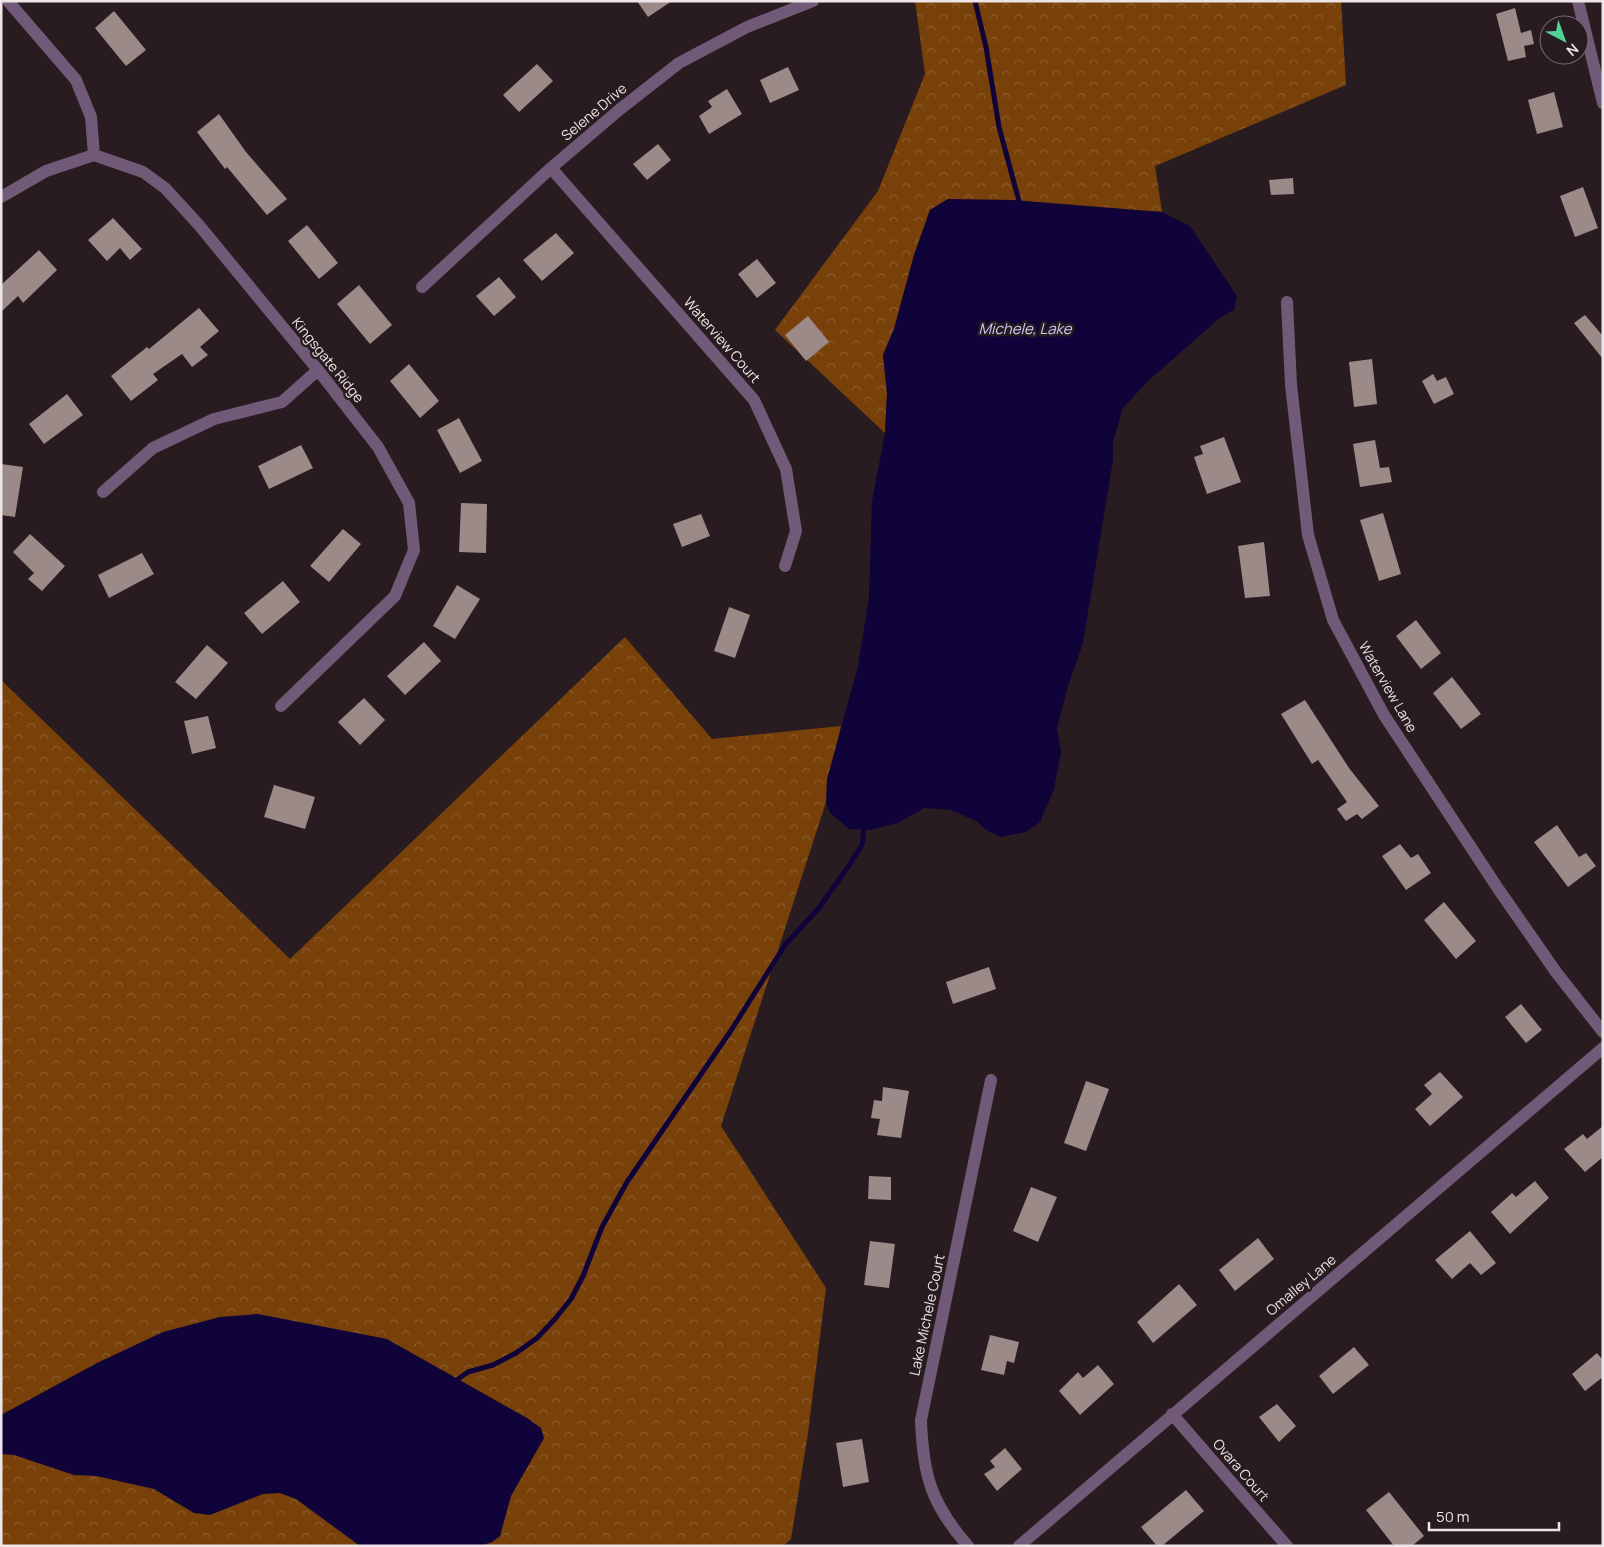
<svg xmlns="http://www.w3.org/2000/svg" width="1604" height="1547" viewBox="0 0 1604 1547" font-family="Manrope,sans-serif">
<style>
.forest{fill:url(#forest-crowns)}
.water{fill:#10033a}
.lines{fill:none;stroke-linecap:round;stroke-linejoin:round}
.stream{stroke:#10033a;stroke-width:5}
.building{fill:#9b8a88}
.minor{stroke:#705a78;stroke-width:12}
.labels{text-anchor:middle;stroke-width:5;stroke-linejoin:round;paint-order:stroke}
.street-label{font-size:14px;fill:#ede5e8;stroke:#281c21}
.water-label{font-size:15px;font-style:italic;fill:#c9cbf7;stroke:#281c21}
</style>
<defs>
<pattern id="forest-crowns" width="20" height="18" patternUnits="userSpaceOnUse" patternTransform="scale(1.25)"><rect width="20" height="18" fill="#78410a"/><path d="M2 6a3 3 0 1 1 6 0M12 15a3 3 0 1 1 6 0" fill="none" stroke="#8c5c2e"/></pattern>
</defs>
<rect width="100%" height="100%" fill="#281c21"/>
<path class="forest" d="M915,1h426l5,84 -191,81 7,46 -214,-13 -18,11 -16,45 -20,74 -11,26 4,38 -2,40 -110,-103 103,-139 47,-117z
M625,637l87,102 129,-13 -15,76 -105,324 105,162 -18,145 -17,106 -8,7h-782v-866l289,279z"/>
<path class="water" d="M948,199l65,1 149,12 28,14 47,70 -3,14 -13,7 -72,63 -26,28 -10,34v18l-30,183 -15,43 -11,42 4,24 -7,37 -14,33 -14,10 -25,5 -15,-7 -8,-8 -27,-12 -27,-2 -26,15 -29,7 -20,-1 -19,-16 -4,-11 1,-23 31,-113 11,-69 3,-96 13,-68 2,-40 -4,-38 11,-26 20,-74 16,-45z
M258,1314l129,25 140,79 14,10 3,10 -33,58 -11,40 -8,6 -12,4h-120l-64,-47 -16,-6 -17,1 -53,21 -16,-2 -40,-24 -58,-13 -22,-1 -60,-20 -13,-1v-39l96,-52 66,-31 57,-15z"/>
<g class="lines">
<path class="stream" d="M975,1l11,46 13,80 20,74
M458,1379l10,-7 25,-7 23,-12 21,-15 18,-19 16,-20 12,-23 19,-49 25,-45 103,-150 55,-87 33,-36 30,-42 14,-22 2,-16"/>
</g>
<path class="building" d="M637,1h35l-24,16z
M1515,8l6,25 10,-3 3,14 -10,2 2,11 -18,4 -12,-47z
M114,11l32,39 -20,16 -31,-38z
M537,64l16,17 -34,31 -16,-17z
M788,67l11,23 -29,13 -10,-23z
M727,89l15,25 -33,20 -10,-18 13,-9 -4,-6z
M1554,92l9,35 -26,7 -9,-34z
M219,114l27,38 41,47 -20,16 -40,-48 -2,2 -28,-37z
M658,144l13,16 -24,20 -14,-16z
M1293,178l1,16 -23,1 -2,-15z
M1583,187l15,41 -23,9 -15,-41z
M113,218l29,31 -12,11 -10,-12 -13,13 -19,-21z
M307,225l31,38 -19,16 -31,-38z
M556,233l18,20 -32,28 -19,-21z
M39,250l18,20 -34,33 -5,-7 -17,16v-27z
M757,259l19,24 -19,15 -19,-24z
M499,277l17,20 -22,19 -18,-20z
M359,285l33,40 -22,19 -33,-40z
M199,308l20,23 -19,16 8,8 -16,12 -10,-13 -29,20 5,6 -27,21 -20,-25 36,-29 2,2z
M1585,315l18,21v23l-29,-36z
M808,316l21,26 -23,19 -21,-26z
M1372,359l5,45 -23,3 -5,-45z
M409,364l30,37 -19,17 -30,-37z
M1433,374l4,7 9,-4 8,17 -20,10 -12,-23z
M67,394l16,21 -39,29 -15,-20z
M459,418l23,43 -22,12 -23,-43z
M1224,437l17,45 -34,12 -13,-37 9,-3 -3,-8z
M1375,440l5,28 9,-1 3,15 -32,5 -7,-43z
M301,445l12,23 -44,21 -11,-23z
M1,464l22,3 -8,50 -14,-2z
M461,503l26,1 -1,49 -27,-1z
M1383,513l18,61 -22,7 -19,-61z
M701,514l9,22 -28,11 -9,-23z
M343,529l18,15 -32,38 -19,-16z
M30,534l35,32 -23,25 -14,-12 6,-6 -21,-21z
M1264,542l6,54 -25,2 -7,-52z
M142,553l12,21 -45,24 -11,-23z
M283,581l17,21 -38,32 -18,-21z
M457,585l23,14 -25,40 -22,-13z
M729,607l21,8 -15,43 -21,-7z
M1416,620l25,33 -20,16 -25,-33z
M424,642l17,19 -36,34 -18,-19z
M207,645l21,18 -32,36 -21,-17z
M1452,677l29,37 -20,15 -28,-36z
M364,698l21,22 -25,25 -22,-23z
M1305,700l44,68 30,38 -17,13 -5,-5 -11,7 -9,-12 10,-7 -29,-42 -6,4 -31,-50z
M208,716l8,32 -24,6 -8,-33z
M274,785l41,12 -10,32 -41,-12z
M1557,825l22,32 7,-4 10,13 -28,21 -34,-45z
M1400,844l11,14 7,-4 13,19 -25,17 -24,-34z
M1444,902l32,39 -20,18 -32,-39z
M989,967l7,22 -43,15 -7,-22z
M1521,1004l21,26 -16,13 -21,-26z
M1440,1072l23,25 -33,29 -15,-17 17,-15 -8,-9z
M1086,1081l23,8 -23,62 -22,-8z
M883,1087l26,4 -8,47 -24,-3 3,-16 -9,-1 3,-18 8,1z
M1603,1126v31l-18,15 -21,-23 19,-15 4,5z
M869,1176l22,1v23l-23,-1z
M1535,1181l14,17 -39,36 -19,-22 21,-19 4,4z
M1031,1187l26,10 -19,45 -25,-11z
M1470,1231l26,32 -15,12 -11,-12 -18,16 -17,-19z
M1258,1238l16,21 -39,32 -16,-21z
M870,1241l25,3 -6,44 -25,-3z
M1179,1284l18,21 -44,38 -16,-21z
M990,1335l29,7 -5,21 -7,-2 -3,14 -23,-5z
M1354,1347l15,18 -36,29 -14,-18z
M1597,1353l6,7v17l-18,14 -13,-17z
M1098,1365l16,19 -34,31 -21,-24 19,-19 5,6z
M1277,1404l19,22 -17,16 -20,-25z
M862,1439l7,43 -26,5 -7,-44z
M1005,1448l17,21 -25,22 -13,-17 11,-7 -5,-6z
M1186,1490l18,21 -42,35h-5l-16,-19z
M1389,1492l35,44 -12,10h-18l-28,-36z"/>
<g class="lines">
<path class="minor" d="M8,1l68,79 15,37 3,38
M1578,1l25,102
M551,168l203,232 32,69 10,62 -11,35
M1,197l45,-26 48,-16 49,17 22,16 33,36 120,146 60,77 31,56 5,47 -19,46 -114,110
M422,287l129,-119 68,-58 60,-47 68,-36 66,-26
M1287,302l4,83 17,150 25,85 51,95 115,175 57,82 47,60
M103,492l50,-44 61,-29 68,-17 36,-32
M1172,1414l115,132
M968,1546c-37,-42 -45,-71 -47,-126l70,-340
M1019,1546l584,-498"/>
</g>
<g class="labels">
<g class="street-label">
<text transform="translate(594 112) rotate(-40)" y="5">Selene Drive</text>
<text transform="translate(722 340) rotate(49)" y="5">Waterview Court</text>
<text transform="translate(328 360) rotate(51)" y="5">Kingsgate Ridge</text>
<text transform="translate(1388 687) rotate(60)" y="5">Waterview Lane</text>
<text transform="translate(1301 1285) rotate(-40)" y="5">Omalley Lane</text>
<text transform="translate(927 1315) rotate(-78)" y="5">Lake Michele Court</text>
<text transform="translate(1241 1470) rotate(49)" y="5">Ovara Court</text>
</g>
<g class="water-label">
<text x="1025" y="334">Michele, Lake</text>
</g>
</g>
<rect width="1604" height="1547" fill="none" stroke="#ede5e8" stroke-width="5"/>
<g transform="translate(1564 40) rotate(139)"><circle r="24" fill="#281c21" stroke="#776c71"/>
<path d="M0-4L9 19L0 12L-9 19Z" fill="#50d398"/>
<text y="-8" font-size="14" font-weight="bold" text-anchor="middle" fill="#ede5e8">N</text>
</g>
<path d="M1429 1522v8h130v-8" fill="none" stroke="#ede5e8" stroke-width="2.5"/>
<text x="1436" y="1522" font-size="15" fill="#ede5e8" stroke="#281c21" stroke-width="4" paint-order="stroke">50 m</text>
</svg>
